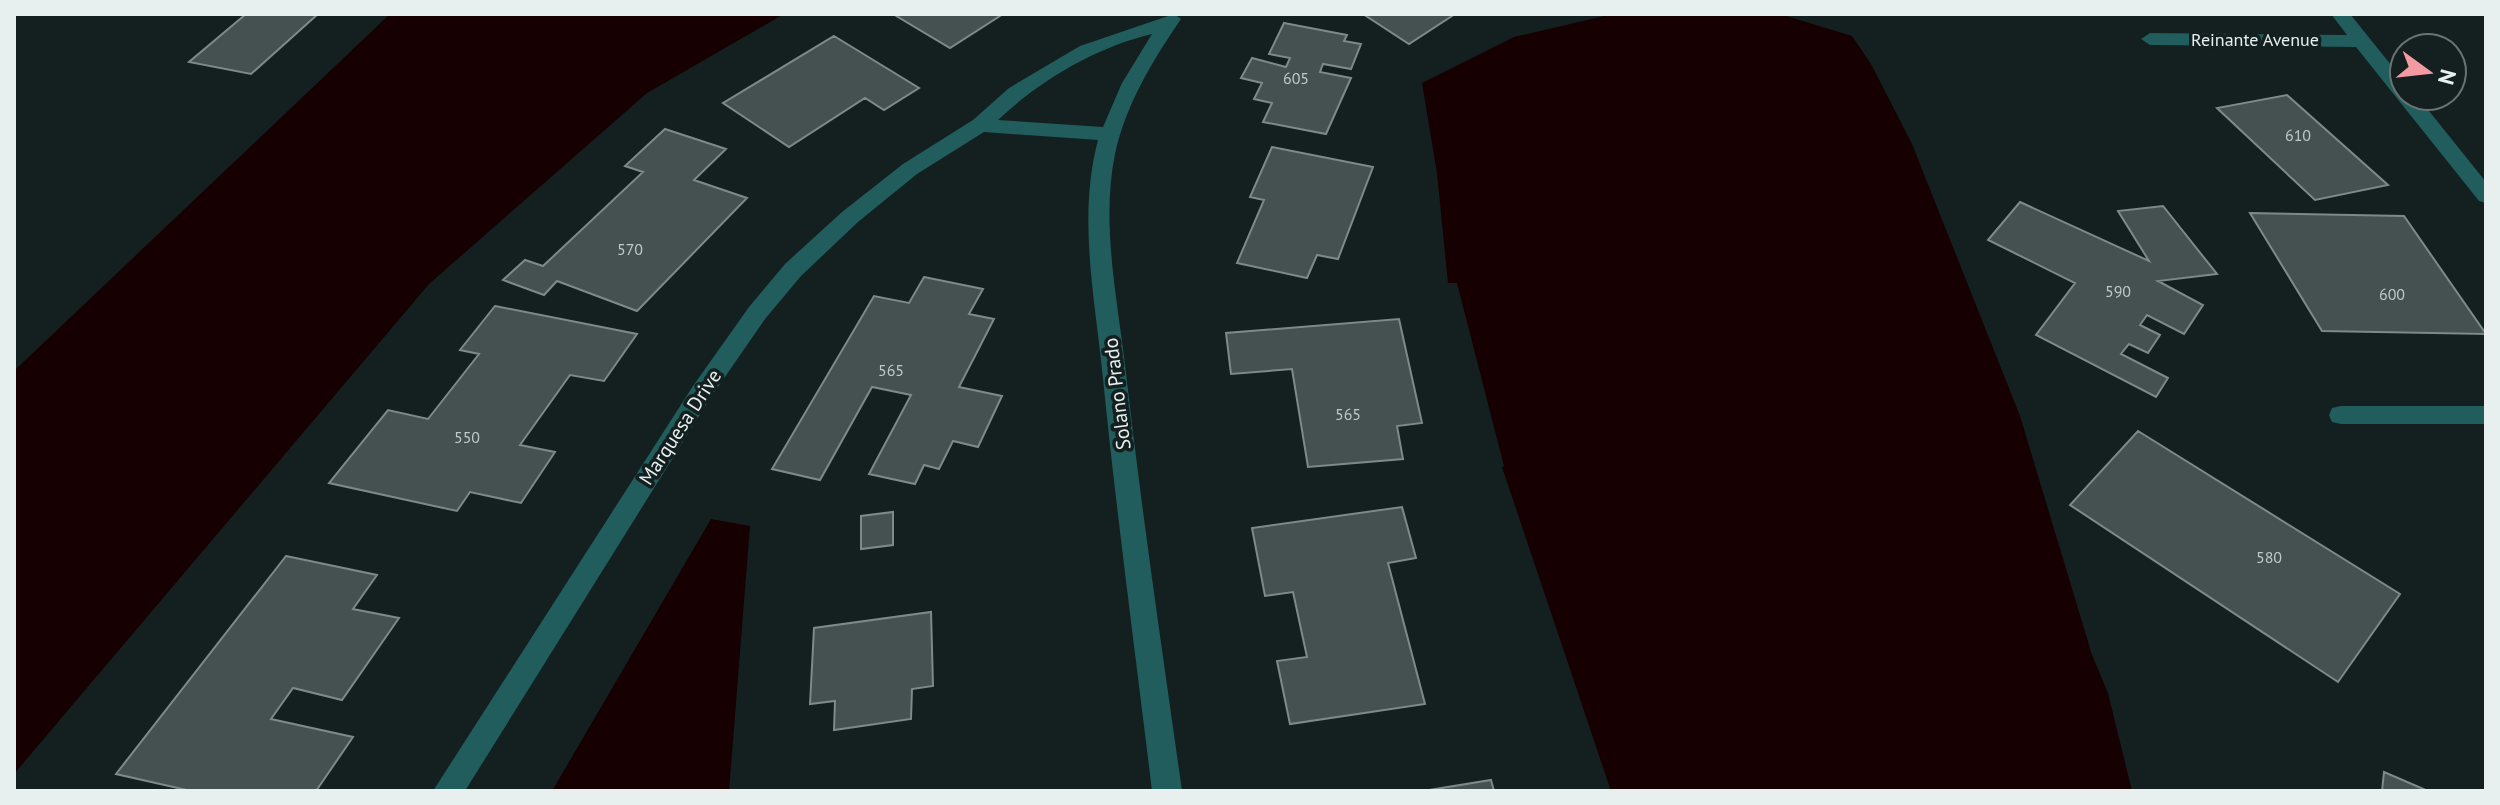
<svg xmlns="http://www.w3.org/2000/svg" width="2500" height="805" viewBox="0 0 2500 805" font-family="'PT Sans',sans-serif">
<style>
.water{fill:#160001}
.building{fill:#455151;stroke:#7d8a8a;stroke-width:2}
.lines{fill:none;stroke-linecap:round;stroke-linejoin:round}
.minor{fill:#205d5c;fill-rule:evenodd}
.labels{text-anchor:middle;stroke-width:7;stroke-linejoin:round;paint-order:stroke}
.number-label{font-size:16px;fill:#bfc8c8}
.far-street-label{font-size:18px;fill:#e8f0ef;stroke:#141f1f}
.street-label{font-size:20px;fill:#e8f0ef;stroke:#141f1f}
</style>
<rect width="100%" height="100%" fill="#141f1f"/>
<path class="water" d="M390,14h394l-137,79 -218,191 -415,490v-403z
M1613,14h167l72,22 19,28 41,80 108,272 72,239 16,38 24,98h-521l-109,-324 2,-1 -47,-183h-9l-11,-110 -15,-90 92,-46z
M711,519l39,7 -21,265h-177z"/>
<path class="building" d="M246,14h72l-67,60 -62,-12z
M893,14h110l-53,34z
M1363,14h92l-46,30z
M1284,23l63,12 -3,6 17,3 -10,25 -28,-5 -3,8 31,6 -25,56 -63,-12 9,-19 -18,-4 8,-16 -21,-5 11,-20 34,9 4,-9 -21,-4z
M834,36l85,52 -35,22 -19,-12 -76,49 -66,-44z
M2287,95l101,90 -73,15 -98,-92z
M665,129l61,20 -32,31 53,18 -110,113 -80,-30 -13,14 -41,-15 22,-20 18,6 100,-94 -18,-6z
M1272,147l101,20 -35,92 -21,-4 -10,23 -70,-15 27,-63 -14,-3z
M2020,202l129,59 -31,-50 45,-5 54,68 -59,7 45,24 -19,29 -37,-19 -7,10 20,10 -12,18 -19,-9 -8,10 47,24 -12,19 -120,-62 39,-52 -87,-43z
M2250,213l154,3 82,118 -164,-3z
M924,277l59,12 -14,25 25,5 -35,68 43,9 -24,51 -25,-6 -14,28 -15,-4 -9,19 -46,-10 42,-79 -39,-8 -52,93 -48,-11 102,-173 35,7z
M495,306l142,28 -33,47 -34,-6 -50,70 35,7 -34,51 -51,-11 -13,19 -128,-28 59,-73 40,9 51,-65 -19,-4z
M1399,319l23,104 -25,3 6,33 -95,8 -16,-98 -61,5 -5,-41z
M2138,431l262,163 -62,88 -268,-177z
M1402,507l14,51 -28,5 37,141 -135,20 -13,-63 30,-4 -14,-65 -28,4 -13,-68z
M893,512v33l-32,4v-33z
M286,556l91,19 -24,34 46,9 -57,82 -49,-12 -22,31 82,18 -37,54h-125l-75,-17z
M931,612l2,74 -21,3 -1,30 -77,11 1,-29 -25,3 4,-76z
M2384,772l44,19h-46z
M1491,780l3,11h-71z"/>
<g class="lines">
<path class="minor" d="M1174,14l7,5c-28,41 -55,85 -66,135 -14,69 2,142 10,211 16,142 37,284 57,426h-30c-17,-141 -36,-281 -50,-422 -8,-76 -24,-154 -4,-229l-114,-8 -67,42 -59,48 -57,54 -36,43 -56,81 -244,391h-32l260,-405 56,-79 36,-43 57,-52 61,-48 70,-44 36,-32 71,-42zM1152,34l-30,49 -19,44 -105,-7c42,-40 99,-73 154,-86z
M2331,14h19l54,67v15h13l69,86v21l-7,-2 -123,-154 -206,-2 -9,-6 9,-6 197,2z
M2341,406h145v18h-145l-9,-2 -3,-7 3,-7z"/>
</g>
<g class="labels">
<g class="number-label">
<text x="1296" y="84">605</text>
<text x="2298" y="141">610</text>
<text x="630" y="255">570</text>
<text x="2118" y="297">590</text>
<text x="2392" y="300">600</text>
<text x="891" y="376">565</text>
<text x="1348" y="420">565</text>
<text x="467" y="443">550</text>
<text x="2269" y="563">580</text>
</g>
<g class="far-street-label">
<text x="2255" y="46">Reinante Avenue</text>
</g>
<g class="street-label">
<text transform="translate(1117 394) rotate(-97)" y="7">Solano Prado</text>
<text transform="translate(680 427) rotate(-57)" y="7">Marquesa Drive</text>
</g>
</g>
<rect width="2500" height="805" fill="none" stroke="#e8f0ef" stroke-width="32"/>
<g transform="translate(2428 72) rotate(105)"><circle r="38" fill="#141f1f" stroke="#697372" stroke-width="2"/>
<path d="M0-6L14 30L0 20L-14 30Z" fill="#f49aa3"/>
<text y="-12" font-size="22" font-weight="bold" text-anchor="middle" fill="#e8f0ef">N</text>
</g>
</svg>
